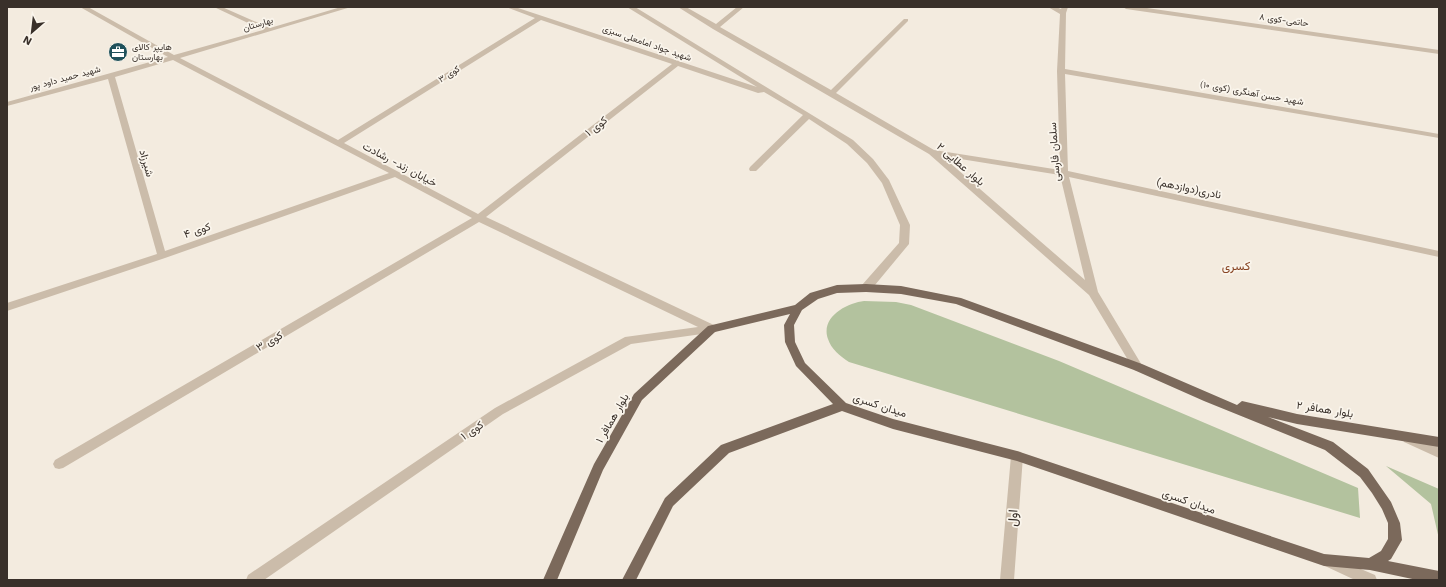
<svg xmlns="http://www.w3.org/2000/svg" width="1446" height="587" viewBox="0 0 1446 587" font-family="'Work Sans',Vazirmatn,sans-serif">
<style>
.green{fill:#b3c29e}
.lines{fill:none;stroke-linecap:round;stroke-linejoin:round}
.minor{fill:#cbbcaa;fill-rule:evenodd}
.major{fill:#7b695b;fill-rule:evenodd}
.labels{text-anchor:middle;stroke-width:3.5;stroke-linejoin:round;paint-order:stroke}
.far-street-label{font-size:9px;fill:#39302a;stroke:#faf5ec}
.far-poi-label{font-size:9px;fill:#39302a;stroke:#faf5ec;text-anchor:start}
.street-label{font-size:11px;fill:#39302a;stroke:#faf5ec}
.neighbourhood-label{font-size:12px;fill:#884423;stroke:#faf5ec}
.near-street-label{font-size:13px;fill:#39302a;stroke:#faf5ec}
</style>
<rect width="100%" height="100%" fill="#f3ebdf"/>
<path class="green" d="M864,301l32,1 15,3 148,56 299,127 2,30 -511,-156c-9,-6 -18,-13 -21,-23 -8,-22 19,-36 36,-38z
M1386,466l53,23v50l-8,-35z"/>
<g class="lines">
<path class="minor" d="M80,7h8l86,48 89,-25 -49,-23h8l48,21 71,-21h10l-171,51 158,82 197,-122 -29,-11h9l242,80 -130,-80h8l218,133 20,19 16,21 21,45 -1,19 -39,47h-8l-1,-3 1,-3 37,-42 1,-18 -18,-42 -15,-20 -20,-19 -38,-25 -53,52h-6l-1,-2 1,-2 53,-52 -39,-23 -6,1 -80,-27 -192,151 230,109 1,3 -1,3 -85,12 -128,70 -239,166h-18l2,-5 247,-167 130,-71 73,-10 -219,-105 -416,246 -4,1 -4,-1 -2,-4 2,-4 417,-242 -77,-41 -230,81 -158,53v-8l150,-49 -49,-175 -101,27v-4l161,-45zM541,20l131,44 -194,150 -134,-71zM173,60l216,113 -224,78 -50,-174z
M678,7h8l30,17 21,-17h7l-24,20 111,63 73,-71h4v2l-72,72 98,57 126,20 -3,-99 3,-57 -12,-7h8l5,2 1,-2h6l-2,6 -1,56 374,65v4l-374,-64 3,97 371,80v6l-370,-80 29,115 45,75 -1,3 -4,1 -4,-1 -45,-75 -160,-141 -216,-125zM942,156l118,19 25,105z
M1123,7h17l299,43v4l-313,-45z
M1408,433l31,14v11l-35,-16 -2,-4 2,-4z
M1017,451l4,1 2,4 -9,124h-14l11,-124 2,-4z
M1330,556l45,19 2,5h-22l-30,-14 -2,-4 2,-4z"/>
<path class="major" d="M866,284l35,2 60,12 181,66 95,41 5,-4 55,13 142,23v10l-142,-23 -29,-7 65,25 35,27 23,33 9,21 2,17 -11,19 -3,2 51,10v9h-22l-47,-10 -46,-4 -307,-105 -124,-32 -51,-18 -113,42 -56,53 -37,74h-14l43,-82 56,-53 112,-41 -37,-38 -11,-24 -1,-17 6,-11 -75,18 -73,68 -39,70 -46,110h-14l51,-116 40,-70 74,-68 87,-21 15,-12 27,-8zM866,292l35,2 55,10 178,66 70,31 121,49 35,27 12,16 10,16 6,14v16l-7,12 -12,7 -45,-4 -307,-103 -124,-32 -47,-16 -41,-40 -10,-21 -1,-17 8,-15 16,-11 19,-6z"/>
</g>
<defs>
<symbol id="office-disc" viewBox="-11 -11 22 22"><circle r="9.5" fill="#1f515b" stroke="#faf5ec"/><path d="M-6-3h4V-5.5h4V-3h4V5H-6ZM-1-4.5V-3h2v-1.5ZM-6 0V1H6V0Z" fill="#fff"/></symbol>
</defs>
<g fill-rule="evenodd">
<use href="#office-disc" x="107" y="41" width="22" height="22"/>
</g>
<g class="labels">
<g class="far-street-label">
<text transform="translate(1284 20) rotate(8)" y="3">حاتمی-کوی ۸</text>
<text transform="translate(258 24) rotate(-16)" y="3">بهارستان</text>
<text transform="translate(647 43) rotate(19)" y="3">شهید جواد امامعلی سبزی</text>
<text transform="translate(449 74) rotate(-32)" y="3">کوی ۳</text>
<text transform="translate(65 78) rotate(-15)" y="3">شهید حمید داود پور</text>
<text transform="translate(1252 93) rotate(10)" y="3">شهید حسن آهنگری (کوی ۱۰)</text>
</g>
<g class="far-poi-label">
<text x="132" y="50">هایپر کالای<tspan x="132" dy="10">بهارستان</tspan></text>
</g>
<g class="street-label">
<text transform="translate(596 126) rotate(-38)" y="4">کوی ۱</text>
<text transform="translate(1054 152) rotate(-94)" y="4">سلمان فارسی</text>
<text transform="translate(147 163) rotate(74)" y="4">شیرزاد</text>
<text transform="translate(400 164) rotate(28)" y="4">خیابان زند- رشادت</text>
<text transform="translate(961 164) rotate(41)" y="4">بلوار عطایی ۲</text>
<text transform="translate(1189 188) rotate(12)" y="4">نادری(دوازدهم)</text>
<text transform="translate(197 230) rotate(-19)" y="4">کوی ۴</text>
<text transform="translate(269 341) rotate(-30)" y="4">کوی ۳</text>
<text transform="translate(880 405) rotate(18)" y="4">میدان کسری</text>
<text transform="translate(1325 409) rotate(9)" y="4">بلوار همافر ۲</text>
<text transform="translate(612 418) rotate(-60)" y="4">بلوار همافر ۱</text>
<text transform="translate(472 430) rotate(-34)" y="4">کوی ۱</text>
<text transform="translate(1189 501) rotate(19)" y="4">میدان کسری</text>
</g>
<g class="neighbourhood-label">
<text x="1236" y="270">کسری</text>
</g>
<g class="near-street-label">
<text transform="translate(1012 518) rotate(-86)" y="5">اول</text>
</g>
</g>
<rect width="1446" height="587" fill="none" stroke="#39302a" stroke-width="16"/>
<g transform="translate(32 32) rotate(208)" stroke="#faf5ec" stroke-width="3" paint-order="stroke">
<path d="M0-3L7 15L0 10L-7 15Z" fill="#39302a"/>
<text y="-6" font-size="11" font-weight="bold" text-anchor="middle" fill="#39302a">N</text>
</g>
</svg>
